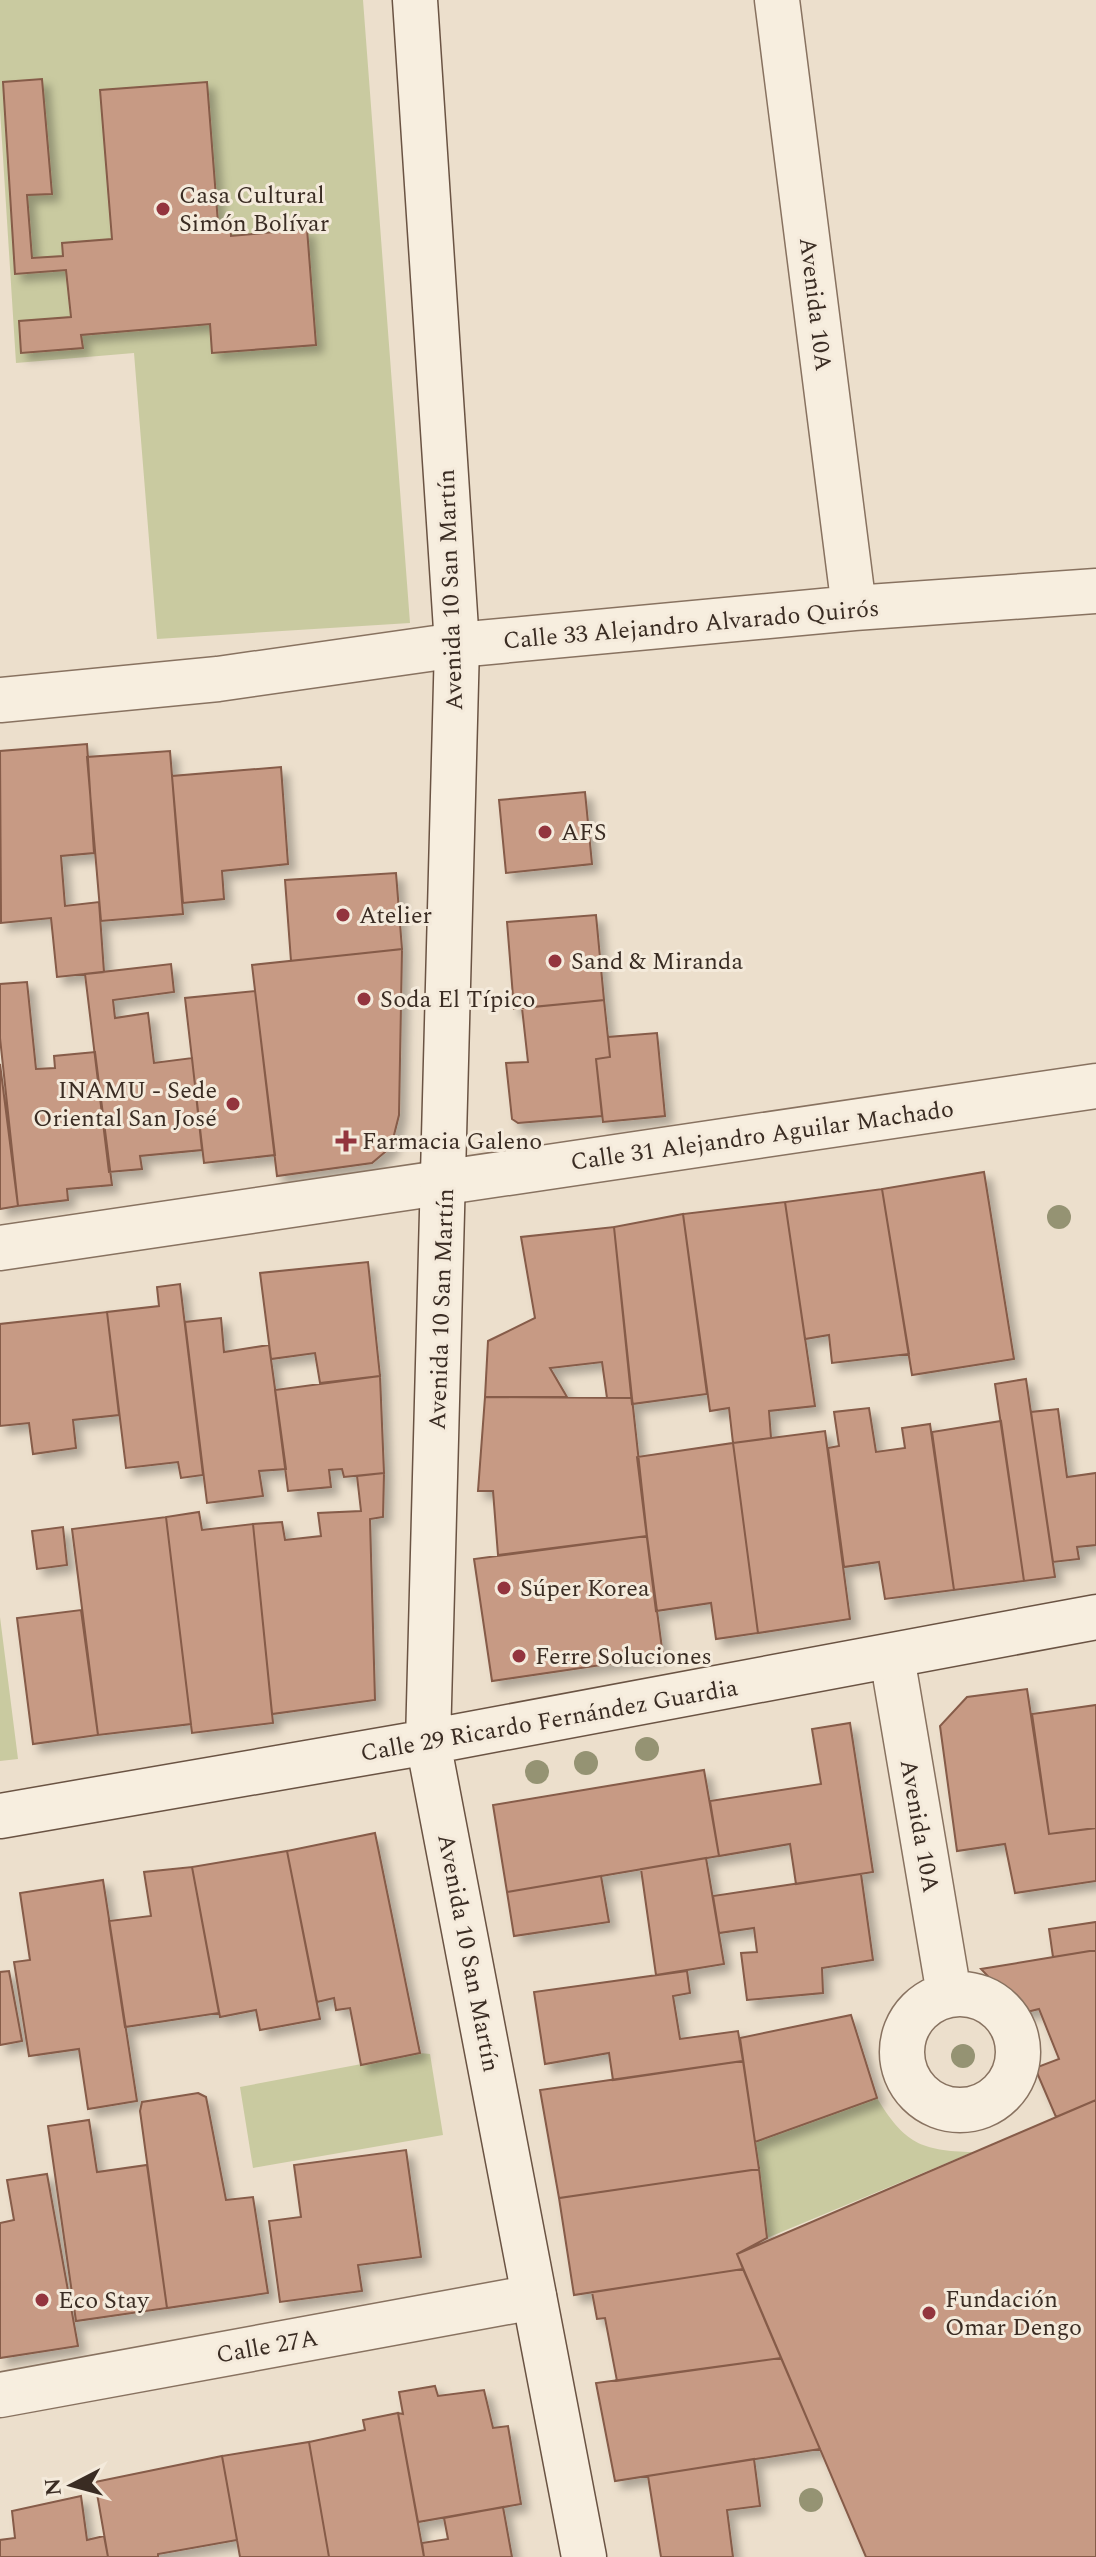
<svg xmlns="http://www.w3.org/2000/svg" width="1096" height="2557" viewBox="0 0 1096 2557" font-family="Spectral,serif">
<style>
.green{fill:#c9caa0;fill-rule:evenodd}
.building{fill:#c79a84;stroke:#865b48;stroke-width:2;filter:url(#shadow)}
.lines{fill:none;stroke-linecap:round;stroke-linejoin:round}
.street-casing{stroke:#887260;stroke-width:47}
.secondary-casing{stroke:#6a5343;stroke-width:47}
.street{stroke:#f7eedf;stroke-width:44}
.secondary{stroke:#f7eedf;stroke-width:44}
.tree{fill:#959373}
.poi-dot{fill:#93353e;stroke:#f4eadb;stroke-width:3}
.labels{text-anchor:middle;stroke-width:6;stroke-linejoin:round;paint-order:stroke}
.poi-label{font-size:24px;fill:#3a2c23;stroke:#f4eadb;text-anchor:start}
.street-label{font-size:24px;fill:#3a2c23;stroke:#f4eadb}
</style>
<defs>
<filter id="shadow"><feDropShadow dx="7" dy="7" stdDeviation="4" flood-color="#0004"/></filter>
</defs>
<rect width="100%" height="100%" fill="#ecdfcc"/>
<path class="green" d="M0,0h363l47,623 -253,16 -23,-286 -118,10 -16,-253zM42,79l10,114 -25,2 5,63 31,-2v-13l49,-4 -12,-148 107,-9 11,141 12,-1 1,14 76,-6 9,114 -104,9 -2,-29 -129,11 1,12 -11,-30 -5,-47 -51,4 -12,-192z
M0,1617l18,142 -18,2z
M420,2053l10,1 13,81 -190,33 -13,-81z
M877,2098c27,45 44,53 96,54l-206,86 -12,-96z"/>
<path class="building" d="M42,79l10,115 -25,1 5,63 31,-2 -1,-13 50,-4 -12,-149 107,-8 11,141 12,-1 1,14 76,-7 9,116 -104,8 -2,-29 -129,11 2,13 -62,5 -2,-32 52,-4 -5,-47 -51,4 -12,-192z
M87,744l7,109 -33,3 4,50 34,-4 5,70 -47,5 -6,-59 -50,5 -1,-172z
M170,751l13,163 -82,7 -14,-164z
M281,767l7,97 -66,7 2,28 -41,4 -11,-127z
M585,792l7,72 -86,9 -7,-73z
M396,873l6,76 -111,12 -6,-81z
M596,915l8,85 -90,9 -7,-87z
M402,949l-3,166 -8,32 -19,16 -95,13 -25,-211z
M171,964l3,28 -61,8 2,18 33,-5 6,50 38,-5 10,92 -62,6 2,13 -33,3 -24,-198z
M27,982l9,87 19,-1 -1,-12 41,-4 17,133 -45,4 1,11 -50,6 -18,-168v-54z
M255,991l20,164 -71,8 -19,-165z
M604,1000l6,57 -14,2 6,57 -84,7 -6,-4 -6,-56 22,-1 -6,-54z
M657,1033l8,83 -62,6 -7,-63 14,-2 -2,-20z
M0,1064l18,142 -18,3z
M984,1172l30,187 -102,16 -30,-186z
M882,1189l27,165 -77,9 -3,-28 -24,4 -20,-137z
M785,1202l30,204 -46,5 2,27 -38,5 -4,-35 -19,3 -27,-197z
M683,1214l24,180 -75,10 -18,-177z
M614,1227l18,171h-25l-5,-36 -52,6 17,29h-82l3,-56 47,-23 -14,-81z
M368,1262l12,114 -60,7 -5,-30 -44,6 -11,-86z
M180,1284l23,191 -22,3 -3,-16 -52,6 -19,-156 52,-6 -2,-19z
M107,1312l12,103 -46,5 3,28 -43,6 -4,-31 -29,3v-102z
M221,1318l3,34 45,-7 17,124 -27,2 4,25 -56,7 -22,-181z
M380,1376l4,97 -40,4 -2,-8 -13,1 2,17 -43,4 -13,-101z
M1026,1379l29,198 -31,4 -29,-197z
M485,1397l147,1 15,138 -149,19 -5,-64h-15z
M869,1408l7,44 29,-4 -3,-20 28,-4 24,166 -69,9 -6,-37 -35,5 -16,-119 11,-2 -5,-34z
M1058,1409l9,68 29,-4v72l-19,2 2,12 -26,3 -22,-150z
M1001,1421l23,160 -70,9 -22,-158z
M825,1431l25,188 -92,14 -25,-190z
M733,1443l25,190 -42,6 -5,-36 -55,8 -19,-154z
M384,1473l-1,44 -13,2 5,181 -103,14 -19,-190 29,-2 3,18 36,-4 -3,-23 43,-2 -4,-35z
M199,1512l3,18 51,-6 20,199 -81,10 -26,-216z
M166,1517l25,207 -93,11 -26,-206z
M63,1527l4,38 -30,4 -5,-38z
M647,1536l16,120 -171,25 -18,-122z
M81,1610l17,125 -65,9 -16,-126z
M1027,1689l22,145 47,-6v53l-81,12 -10,-49 -48,7 -17,-125 27,-29z
M1096,1705v123l-47,6 -17,-120z
M850,1723l23,149 -77,12 -6,-40 -71,12 -9,-55 111,-17 -9,-55z
M704,1770l15,86 -212,36 -14,-87z
M375,1833l45,220 -59,12 -11,-57 -14,2 -2,-12 -17,4 -30,-151z
M287,1851l33,168 -60,11 -4,-20 -36,7 -28,-150z
M706,1858l18,106 -68,11 -15,-106z
M192,1867l27,146 -94,14 -16,-106 42,-5 -7,-44z
M861,1874l12,86 -51,8 1,25 -76,7 -6,-47 16,-1 -3,-24 -35,5 -6,-37z
M601,1876l8,46 -95,14 -7,-44z
M103,1880l34,221 -49,8 -9,-60 -50,7 -15,-94 16,-2 -10,-67z
M1096,1922v28l-43,7 -4,-28z
M1096,1950v150l-40,17 -21,-49 24,-9 -20,-50 -16,4 -42,-44z
M9,1971l13,70 -22,4v-73z
M687,1971l3,22 -17,3 7,43 58,-8 5,30 -130,19 -4,-27 -64,11 -11,-72z
M851,2015l26,83 -122,44 -15,-104z
M743,2061l16,108 -200,29 -19,-108z
M198,2093l8,4 20,103 27,-3 15,96 -101,15 -27,-197 2,-9z
M1096,2100v457h-230l-129,-303z
M89,2120l8,52 50,-7 20,143 -91,13 -28,-195z
M406,2150l15,107 -63,8 4,26 -82,11 -11,-81 32,-4 -7,-52z
M759,2169l8,69 -30,16 6,15 -169,26 -15,-97z
M47,2174l31,172 -78,12v-135l14,-3 -7,-40z
M743,2269l38,89 -164,23 -12,-63 -8,1 -5,-27z
M781,2358l39,91 -205,32 -19,-98z
M435,2386l3,10 46,-6 9,38 15,-2 13,78 -103,18 -20,-109 5,1 -4,-22z
M398,2413l26,144h-95l-20,-115 56,-12 -2,-10z
M309,2442l20,115h-89l-18,-101z
M222,2456l15,84 -79,14v3h-50l-13,-75z
M754,2459l6,47 -33,4 6,47h-72l-13,-81z
M81,2496l6,44 17,-4 4,21h-108v-17l15,-2 -3,-27z
M503,2507l9,50h-88l-2,-14 26,-4 -4,-21z"/>
<g class="lines">
<defs>
<path id="street" d="M777,0l77,608
M0,700l218,-21 239,-34 397,-37 242,-17
M0,1248l1096,-162
M892,1657l57,337
M902 2052a58 58 0 1 1 116 0a58 58 0 1 1-116 0Z
M0,2395l534,-98"/>
<path id="secondary" d="M415,0l42,645 -29,1097 156,815
M0,1816l428,-74 668,-125"/>
</defs>
<use href="#street" class="street-casing"/>
<use href="#secondary" class="secondary-casing"/>
<use href="#street" class="street"/>
<use href="#secondary" class="secondary"/>
</g>
<g class="tree">
<circle cx="1059" cy="1217" r="12"/>
<circle cx="647" cy="1749" r="12"/>
<circle cx="586" cy="1763" r="12"/>
<circle cx="537" cy="1772" r="12"/>
<circle cx="963" cy="2056" r="12"/>
<circle cx="811" cy="2500" r="12"/>
</g>
<g class="poi-dot">
<circle cx="163" cy="209" r="8"/>
<circle cx="545" cy="832" r="8"/>
<circle cx="343" cy="915" r="8"/>
<circle cx="555" cy="961" r="8"/>
<circle cx="364" cy="999" r="8"/>
<circle cx="233" cy="1104" r="8"/>
<path d="M342 1129h8v8h8v8h-8v8h-8v-8h-8v-8h8z"/>
<circle cx="504" cy="1588" r="8"/>
<circle cx="519" cy="1656" r="8"/>
<circle cx="42" cy="2300" r="8"/>
<circle cx="929" cy="2313" r="8"/>
</g>
<g class="labels">
<g class="poi-label">
<text x="179" y="203">Casa Cultural<tspan x="179" dy="28">Simón Bolívar</tspan></text>
<text x="561" y="840">AFS</text>
<text x="359" y="923">Atelier</text>
<text x="571" y="969">Sand &amp; Miranda</text>
<text x="380" y="1007">Soda El Típico</text>
<text x="217" y="1098" text-anchor="end">INAMU - Sede<tspan x="217" dy="28">Oriental San José</tspan></text>
<text x="362" y="1149">Farmacia Galeno</text>
<text x="520" y="1596">Súper Korea</text>
<text x="535" y="1664">Ferre Soluciones</text>
<text x="945" y="2307">Fundación<tspan x="945" dy="28">Omar Dengo</tspan></text>
<text x="58" y="2308">Eco Stay</text>
</g>
<g class="street-label">
<text transform="translate(816 304) rotate(83)" y="8">Avenida 10A</text>
<text transform="translate(450 590) rotate(-92)" y="8">Avenida 10 San Martín</text>
<text transform="translate(691 624) rotate(-5)" y="8">Calle 33 Alejandro Alvarado Quirós</text>
<text transform="translate(762 1135) rotate(-8)" y="8">Calle 31 Alejandro Aguilar Machado</text>
<text transform="translate(441 1309) rotate(-88)" y="8">Avenida 10 San Martín</text>
<text transform="translate(549 1720) rotate(-10)" y="8">Calle 29 Ricardo Fernández Guardia</text>
<text transform="translate(920 1826) rotate(80)" y="8">Avenida 10A</text>
<text transform="translate(469 1953) rotate(79)" y="8">Avenida 10 San Martín</text>
<text transform="translate(267 2346) rotate(-10)" y="8">Calle 27A</text>
</g>
</g>
<g transform="translate(72 2485) rotate(264)" stroke="#f4eadb" stroke-width="6" paint-order="stroke">
<path d="M0-6L14 30L0 20L-14 30Z" fill="#3a2c23"/>
<text y="-12" font-size="22" font-weight="bold" text-anchor="middle" fill="#3a2c23">N</text>
</g>
</svg>
